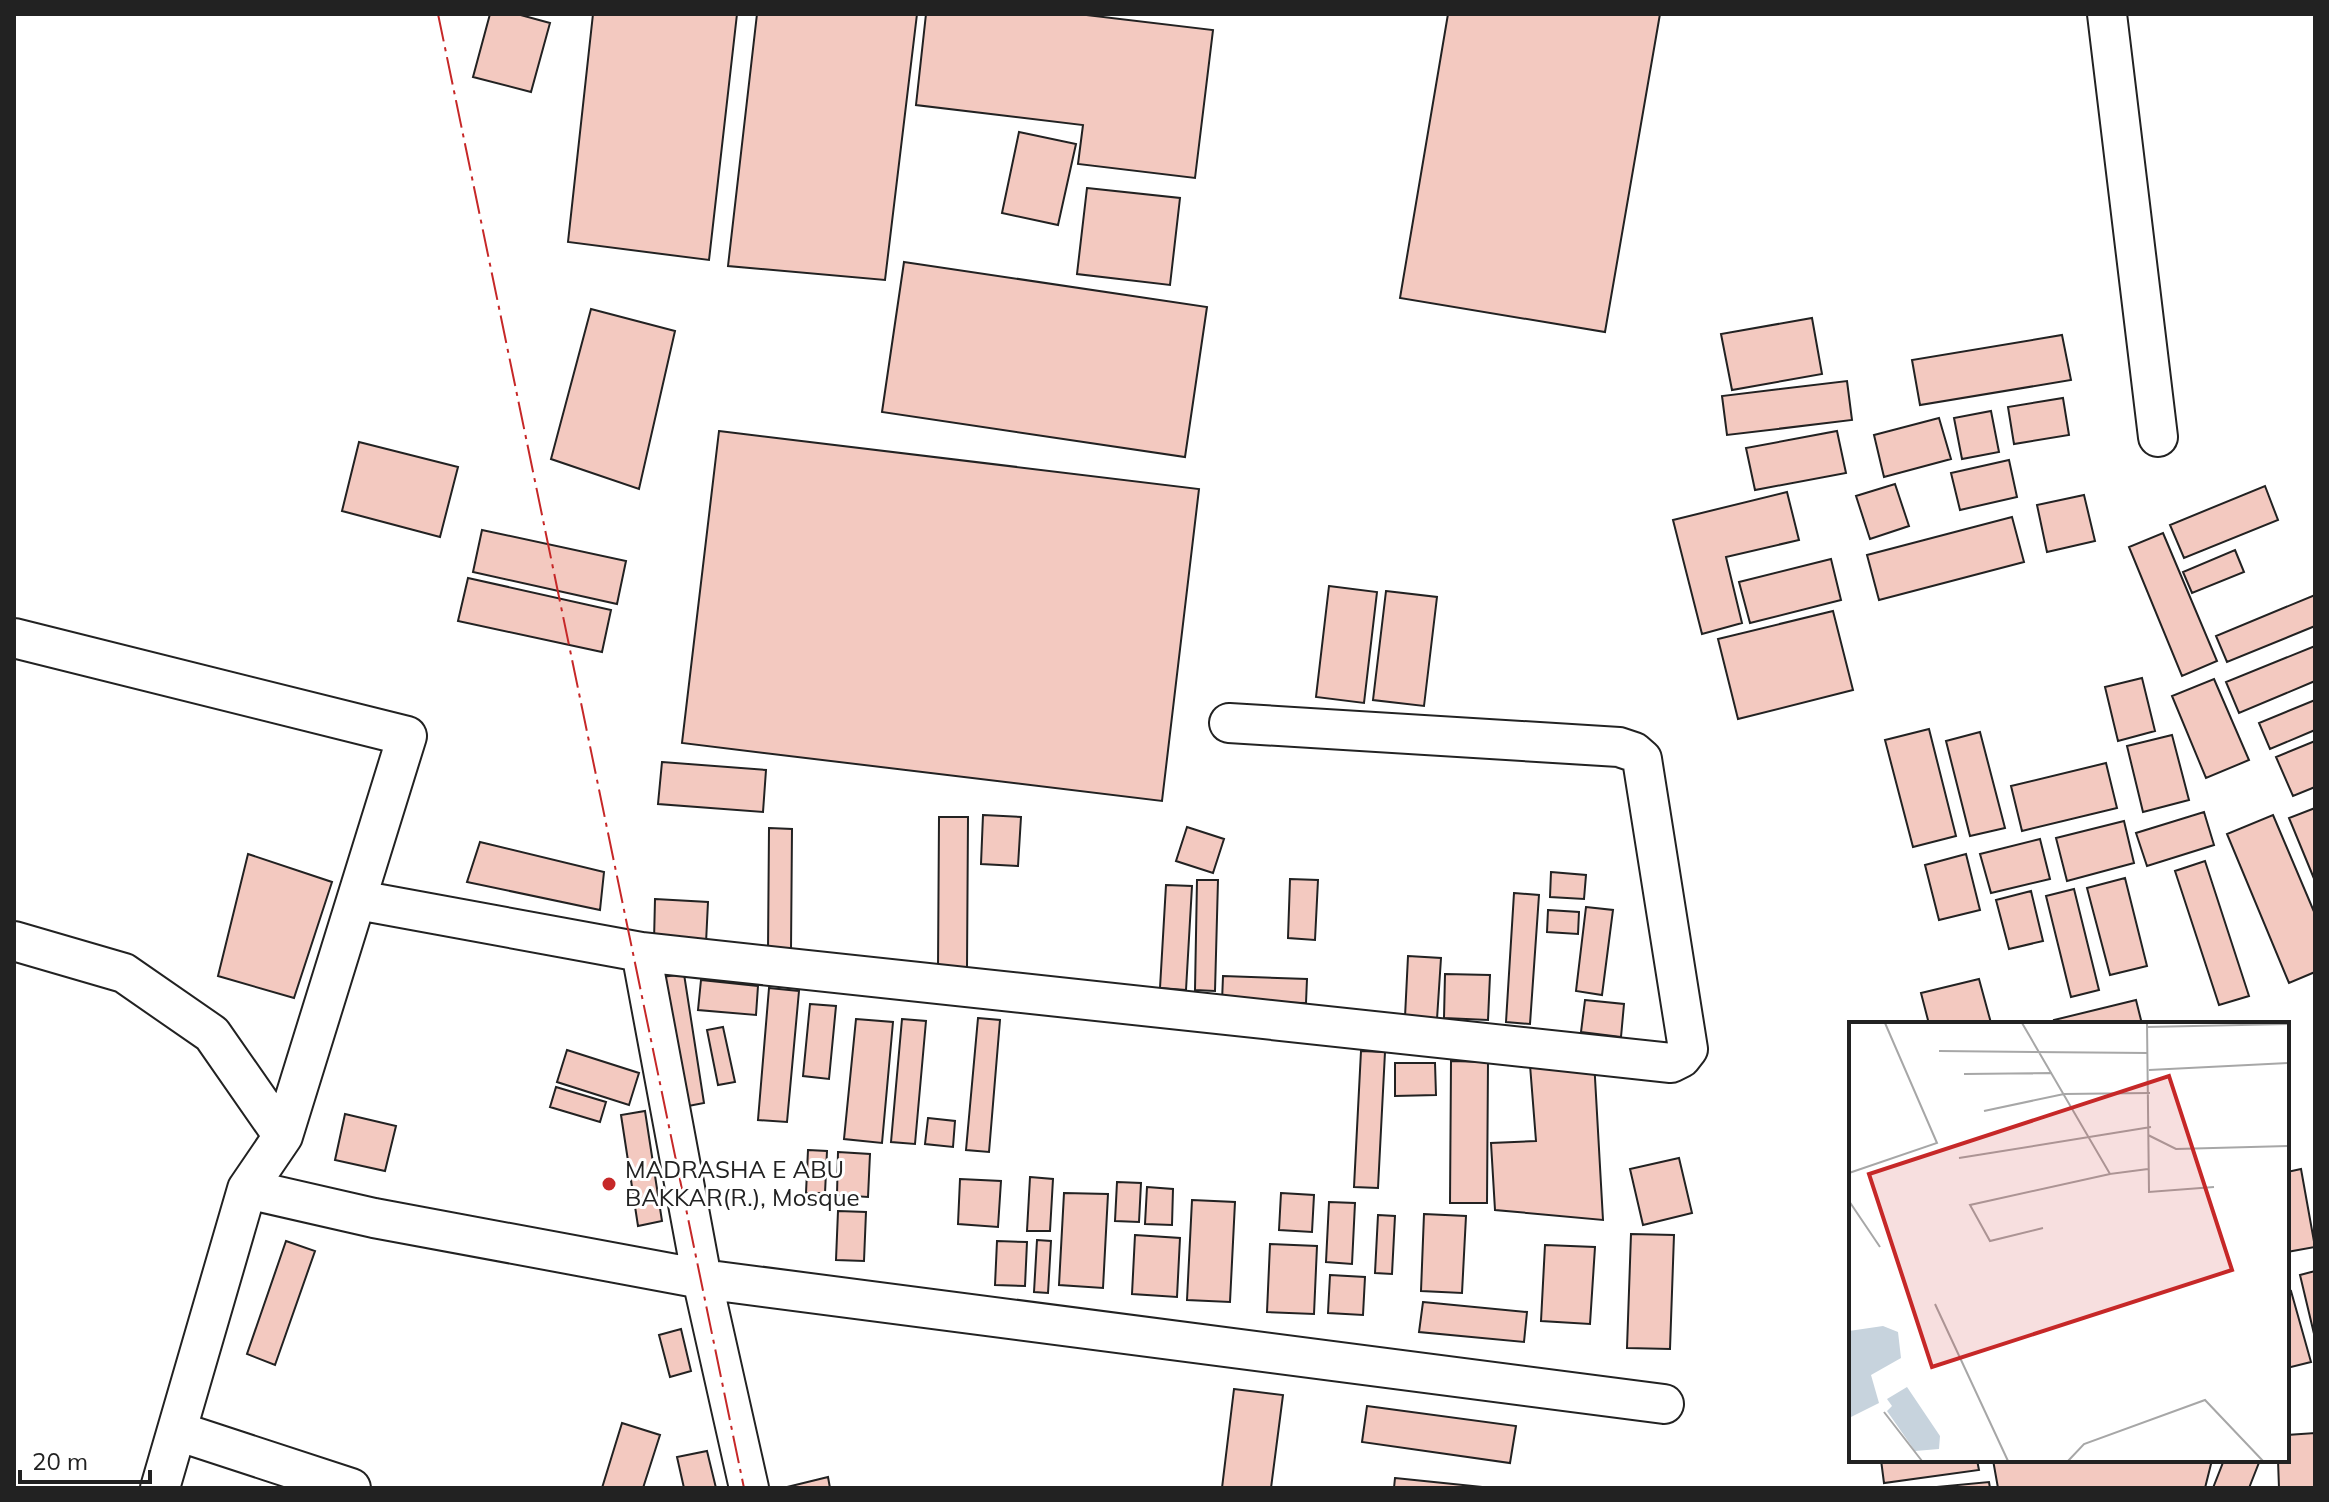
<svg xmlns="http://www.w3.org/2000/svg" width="2329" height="1502" viewBox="0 0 2329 1502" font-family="Mulish,sans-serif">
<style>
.building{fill:#f3c9c0;stroke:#222;stroke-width:2}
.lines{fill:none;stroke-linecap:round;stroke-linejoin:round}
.minor-casing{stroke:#222;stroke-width:42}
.minor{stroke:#fff;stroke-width:38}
.power{stroke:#c62828;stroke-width:2;stroke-dasharray:28 6 4 6;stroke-linecap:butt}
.poi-dot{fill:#c62828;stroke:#fff;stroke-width:3}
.labels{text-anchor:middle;stroke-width:6;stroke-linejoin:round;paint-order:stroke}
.poi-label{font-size:24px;fill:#222;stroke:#fff;text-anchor:start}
.inset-road{fill:none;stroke:#a7a7a7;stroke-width:2}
.view{fill:#c62828;fill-opacity:0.15;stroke:#c62828;stroke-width:4}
.inset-edge{fill:none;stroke:#222;stroke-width:4}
</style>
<rect width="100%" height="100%" fill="#fff"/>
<path class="building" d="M490,14h27l33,9 -19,69 -58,-15z
M593,14h144l-28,246 -141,-18z
M757,14h160l-32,266 -157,-14z
M926,14h152l135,16 -18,148 -117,-14 5,-39 -167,-20z
M1448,14h212l-55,318 -205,-34z
M1019,132l57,12 -18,81 -56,-12z
M1087,188l93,10 -10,87 -93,-11z
M904,262l303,45 -22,150 -303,-45z
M591,309l84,22 -36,158 -88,-30z
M1812,318l10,56 -90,16 -11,-56z
M2062,335l9,45 -151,25 -8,-45z
M1847,381l5,39 -125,15 -5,-39z
M2063,398l6,37 -55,9 -6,-37z
M1991,411l8,41 -37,7 -8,-41z
M1939,418l12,41 -67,18 -10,-42z
M719,431l480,58 -37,312 -480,-58z
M1837,431l9,42 -91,17 -9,-42z
M359,442l99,25 -18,70 -98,-26z
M2009,460l8,37 -57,13 -9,-37z
M1895,484l14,42 -39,13 -14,-43z
M2265,486l13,34 -94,38 -14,-33z
M1787,492l12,48 -73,17 16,66 -40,11 -29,-114z
M2084,495l11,46 -48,11 -10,-47z
M2012,517l12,45 -145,38 -12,-45z
M482,530l144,31 -9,43 -144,-32z
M2163,533l54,128 -35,15 -53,-129z
M2235,550l9,22 -52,21 -9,-21z
M1831,559l10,41 -91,23 -11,-41z
M468,578l143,32 -9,42 -144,-31z
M1329,586l48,6 -13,111 -48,-6z
M1386,591l51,6 -13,109 -51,-6z
M2315,595v31l-88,36 -11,-26z
M1833,611l20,79 -115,29 -20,-80z
M2315,646v35l-76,32 -13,-31z
M2142,678l13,53 -37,10 -13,-54z
M2214,679l35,81 -43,18 -34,-82z
M2315,700v30l-45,19 -11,-26z
M1929,729l27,107 -43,11 -28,-107z
M1980,732l25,96 -35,8 -24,-95z
M2172,735l17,65 -46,12 -16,-66z
M2315,741v46l-22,9 -17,-39z
M662,762l104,8 -3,42 -105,-8z
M2106,763l11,45 -95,23 -11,-45z
M2315,808v73l-26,-63z
M2204,812l10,33 -67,21 -11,-33z
M983,815l38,2 -3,49 -37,-2z
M2273,815l42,99v58l-26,11 -62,-149z
M939,817h29l-1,151h-29z
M2124,821l10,42 -67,18 -11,-43z
M1187,827l37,12 -11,34 -37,-12z
M769,828l23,1 -1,122h-23z
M2040,839l10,40 -59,14 -11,-39z
M480,842l124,30 -4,38 -133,-28z
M248,854l84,28 -38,116 -76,-22z
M1966,854l14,56 -41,10 -14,-55z
M2205,861l44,135 -30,9 -44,-134z
M1551,872l35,3 -2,24 -34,-2z
M2125,878l22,88 -37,9 -23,-87z
M1290,879l28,1 -3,60 -27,-2z
M1197,880h21l-3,111 -20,-1z
M1166,885l26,1 -6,104 -26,-2z
M2074,889l25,101 -28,7 -25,-101z
M2031,891l12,50 -34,8 -13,-49z
M1514,893l25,2 -9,129 -24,-2z
M655,899l53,3 -2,41 -52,-2z
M1586,907l27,3 -11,85 -26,-4z
M1548,910l31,2 -1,22 -31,-2z
M1408,956l33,2 -4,61 -32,-2z
M684,974l20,129 -21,4 -21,-130z
M1445,974l45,1 -2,45 -44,-2z
M1223,976l84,3 -1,24 -84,-1z
M1979,979l12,44 -62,1 -8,-31z
M701,980l57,6 -2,29 -58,-5z
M769,988l30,3 -12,131 -29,-2z
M1585,1000l39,4 -3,33 -40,-5z
M2136,1000l6,24h-87l-1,-4z
M810,1004l26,2 -7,73 -26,-3z
M978,1018l22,2 -11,132 -23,-2z
M856,1019l37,3 -11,121 -38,-4z
M902,1019l24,2 -11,123 -24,-2z
M723,1027l12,55 -17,3 -11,-55z
M567,1050l72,23 -10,32 -72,-23z
M1361,1051l24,1 -7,136 -24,-1z
M1594,1060l9,160 -108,-10 -4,-67 45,-2 -6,-76z
M1451,1061l37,1 -1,141h-37z
M1395,1063h40l1,32 -41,1z
M556,1087l50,15 -6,20 -50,-15z
M645,1111l17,110 -24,5 -17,-111z
M345,1114l51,12 -11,45 -50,-11z
M928,1118l27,3 -2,26 -28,-3z
M808,1150l19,1 -2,42h-19z
M838,1152l32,2 -2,43 -31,-2z
M1679,1158l13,55 -49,12 -13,-56z
M2301,1169l14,78 -28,5v-80z
M1030,1177l23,2 -3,52h-23z
M960,1179l41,2 -3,46 -40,-3z
M1117,1182l24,1 -2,39 -24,-1z
M1147,1187l26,2 -1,36 -27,-1z
M1064,1193l44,1 -5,94 -44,-3z
M1281,1193l33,2 -2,37 -33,-2z
M1192,1200l43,2 -5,100 -43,-2z
M1329,1202l26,1 -3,61 -26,-2z
M838,1211l28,1 -2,49 -28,-1z
M1424,1214l42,2 -4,77 -41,-2z
M1378,1215l17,1 -3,58 -17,-1z
M1631,1234l43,1 -4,114 -43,-1z
M1135,1235l45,3 -3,59 -45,-3z
M1037,1240l14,1 -3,52 -14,-1z
M286,1241l29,10 -40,114 -28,-11z
M997,1241l30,1 -2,44 -30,-1z
M1270,1244l47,2 -3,68 -47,-2z
M1545,1245l50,2 -5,77 -49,-3z
M2315,1271v67l-15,-63z
M1330,1275l35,2 -2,38 -35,-2z
M2291,1291l20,71 -24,6v-76z
M1423,1302l104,10 -3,30 -105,-10z
M681,1329l10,42 -21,6 -11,-42z
M1234,1389l49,6 -12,93h-49z
M1367,1406l149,20 -6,37 -148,-21z
M622,1423l38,12 -17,53h-41z
M2315,1433v55h-36l-1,-28h9v-25z
M707,1451l9,37h-32l-7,-31z
M1881,1460h96l2,10 -95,13z
M1993,1460h219l-7,28h-207z
M2224,1460h36l-11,28h-36z
M828,1477l2,11h-47z
M1395,1478l97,10h-98z
M1989,1482l1,6h-64z"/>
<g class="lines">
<defs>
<path id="minor" d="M2107,14l51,423
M14,638l393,98 -124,400 -36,53 -87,299
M358,900l283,52 61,327 47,209
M14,941l110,32 88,61 71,102
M641,952l1030,111 10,-5 7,-9 -46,-290 -8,-7 -15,-5 -390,-24
M247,1189l127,29 328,61 962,125
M177,1431l174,57"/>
</defs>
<use href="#minor" class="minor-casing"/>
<use href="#minor" class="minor"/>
<path class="power" d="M438,14l306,1474"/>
</g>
<circle class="poi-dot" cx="609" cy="1184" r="8"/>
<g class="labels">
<g class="poi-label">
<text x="625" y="1178">MADRASHA E ABU<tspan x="625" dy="28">BAKKAR(R.), Mosque</tspan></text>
</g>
</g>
<g transform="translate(1849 1022)">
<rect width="440" height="440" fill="#fff"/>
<path d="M34,304l15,6 3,26 -30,17 8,28 -30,15v-87zM58,365l33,49 -1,13 -24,2 -28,-40 5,-5 -5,-7z" fill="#c7d3dd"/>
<path class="inset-road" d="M173,1l88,151 38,-5M298,1l2,169 65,-5M298,5l142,-3M90,29l209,2M300,48l140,-7M115,52l88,-1M135,89l80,-17 86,-1M299,113l28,14 113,-3M110,136l192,-31M0,151l88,-30 -52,-120M0,179l31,46M194,206l-53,13 -20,-36 140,-31M86,282l73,157M35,390l38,49M219,439l16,-17 121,-44 58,61"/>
<path class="view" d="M320,54l63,194 -300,97 -63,-193z"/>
<rect width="440" height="440" class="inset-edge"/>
</g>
<rect width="2329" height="1502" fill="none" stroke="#222222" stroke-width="32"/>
<path d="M20 1470v12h130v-12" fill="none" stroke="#222222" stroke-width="4"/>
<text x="32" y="1470" font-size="24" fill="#222222" stroke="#ffffff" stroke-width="6" paint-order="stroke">20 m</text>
</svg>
